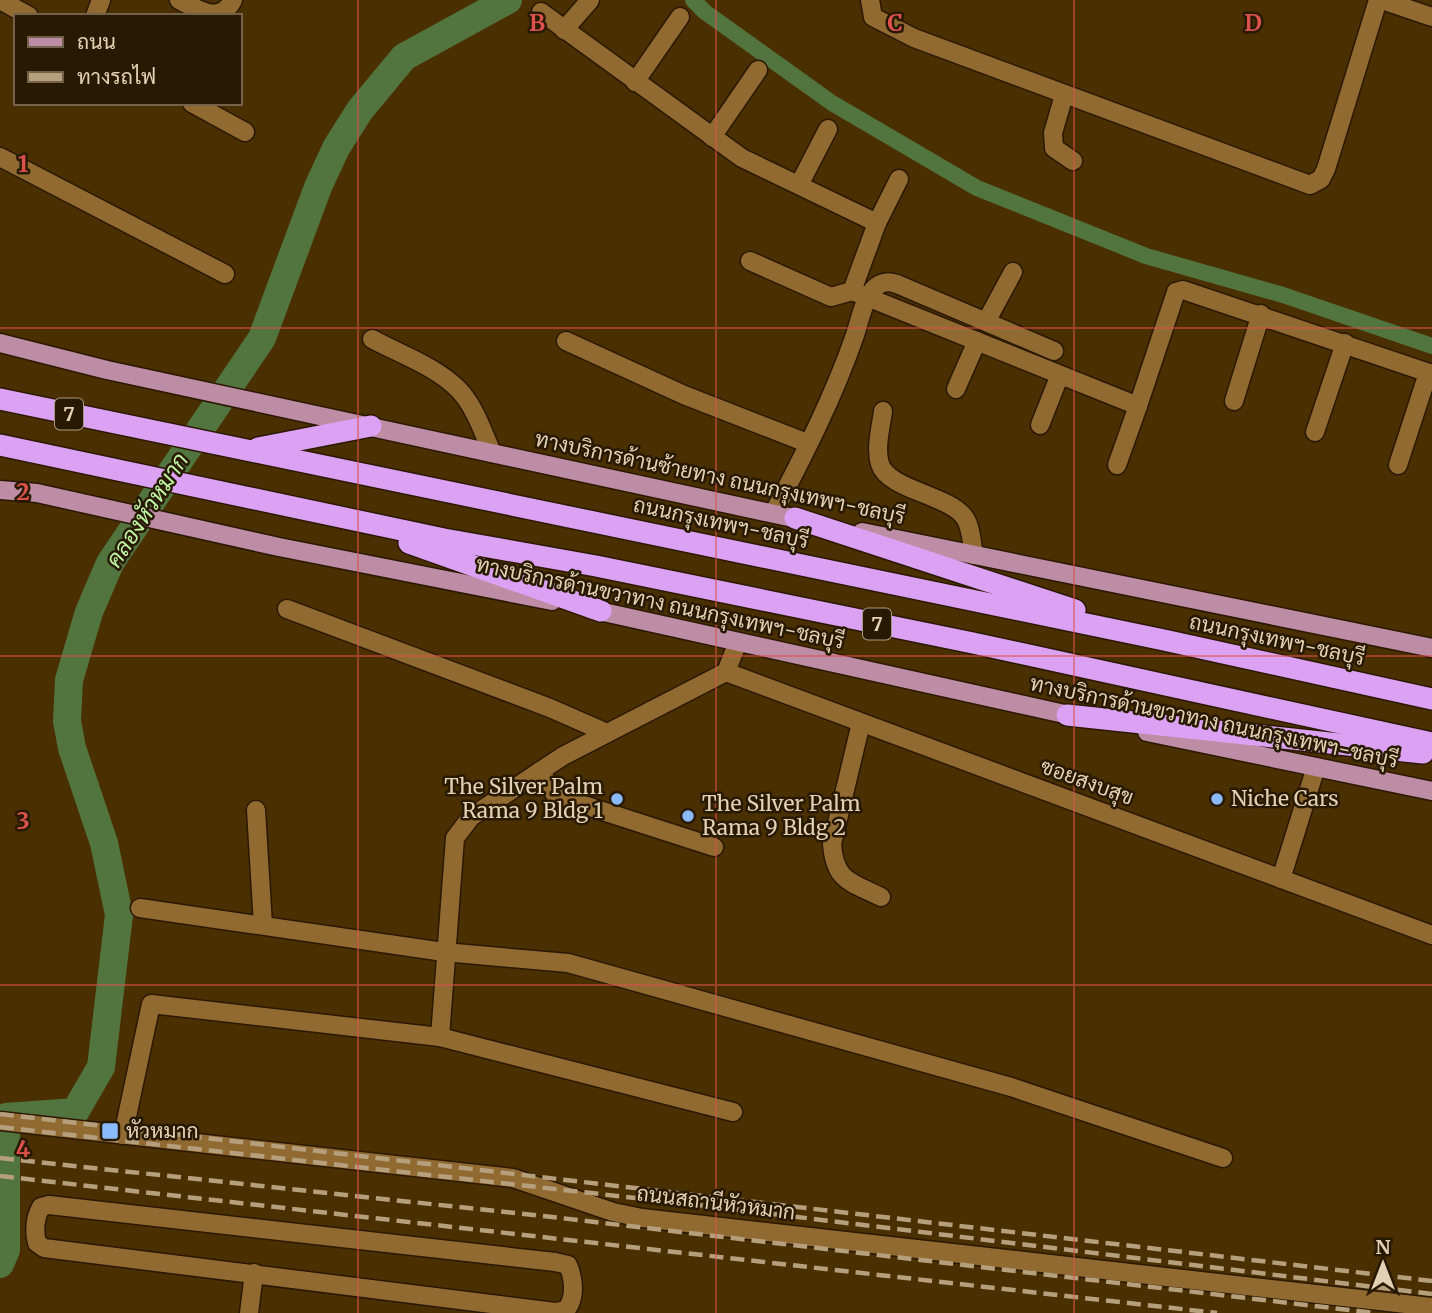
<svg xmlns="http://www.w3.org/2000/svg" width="1432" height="1313" font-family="Merriweather,Sarabun,serif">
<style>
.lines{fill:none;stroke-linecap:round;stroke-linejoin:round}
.canal{stroke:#527540;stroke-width:16}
.river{stroke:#527540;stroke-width:28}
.minor-casing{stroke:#2b1800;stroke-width:21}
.major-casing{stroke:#2b1800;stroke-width:21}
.highway-casing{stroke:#2b1800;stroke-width:24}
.minor{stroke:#906a31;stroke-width:18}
.major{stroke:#bd8ca5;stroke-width:18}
.highway{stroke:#dba2f3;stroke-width:21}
.rail{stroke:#b59f7d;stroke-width:4.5;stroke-dasharray:14 7;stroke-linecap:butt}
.grid{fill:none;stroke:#da524b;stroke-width:2;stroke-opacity:0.55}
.poi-dot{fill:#89bafc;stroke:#281902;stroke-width:2.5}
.labels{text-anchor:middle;stroke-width:5;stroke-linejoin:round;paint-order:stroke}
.shield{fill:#281902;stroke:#ac997f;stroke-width:2}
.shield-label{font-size:19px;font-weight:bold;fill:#e4d0b4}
.street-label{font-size:21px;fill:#e4d0b4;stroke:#281902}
.poi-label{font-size:21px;fill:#e4d0b4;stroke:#281902;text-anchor:start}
.water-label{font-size:23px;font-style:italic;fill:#bef4a4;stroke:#281902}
.grid-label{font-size:23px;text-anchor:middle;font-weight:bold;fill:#da524b;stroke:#281902;stroke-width:5;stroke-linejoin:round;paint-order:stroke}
</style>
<rect width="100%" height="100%" fill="#4a2f00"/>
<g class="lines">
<!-- canal -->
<polyline class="canal" points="693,0 705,12 832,103 977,188 1146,256 1283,295 1432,346"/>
<!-- river -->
<polyline class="river" points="0,1264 6,1250 6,1117 75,1112 101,1067 119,915 104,843 72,748 67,721 69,680 89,612 110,563 262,338 318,187 336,148 360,110 404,57 508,0"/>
<!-- minor casing -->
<g class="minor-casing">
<g id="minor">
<polyline points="0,0 29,16"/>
<path d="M179,0C199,10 220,25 233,0"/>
<polyline points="870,0 873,17 914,38 1310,185 1321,179 1326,169 1378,0"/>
<polyline points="1382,0 1432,17"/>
<polyline points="541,12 742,158 877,223"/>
<polyline points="95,16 101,0"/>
<polyline points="564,30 590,0"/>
<polyline points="635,82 680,17"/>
<polyline points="1064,95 1053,133 1054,148 1073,161"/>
<polyline points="192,103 245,132"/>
<polyline points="712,137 758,70"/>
<polyline points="0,157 225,274"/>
<polyline points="799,185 828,129"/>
<polyline points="750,261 831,297 852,291 877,223 899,179"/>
<polyline points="852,291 1138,406 1176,292 1183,290 1432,374"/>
<polyline points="987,320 1013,272"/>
<path d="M372,339C400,354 437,367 459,390C475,407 483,432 492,453"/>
<polyline points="566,341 684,395 807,443"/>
<polyline points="956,389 977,341"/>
<polyline points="1234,401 1261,314"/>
<path d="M883,411C881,427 875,448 880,464C888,490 950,495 965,518C971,527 972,544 974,555"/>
<polyline points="1040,425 1059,377"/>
<polyline points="1315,432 1345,343"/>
<polyline points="1117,465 1138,406"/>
<polyline points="1398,465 1428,373"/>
<path d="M774,512C804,455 834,396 855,335C860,320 864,296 877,286C884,281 890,282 897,284L1054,351"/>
<polyline points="287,609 550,708 607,733"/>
<polyline points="726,672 1432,935"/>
<path d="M861,723L832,844C835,882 851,882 881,897"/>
<polyline points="540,771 556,796 714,847"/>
<polyline points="256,810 263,925"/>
<polyline points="1281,879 1316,767"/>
<polyline points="140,908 444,952 568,963 1011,1087 1223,1158"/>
<polyline points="440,1037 733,1112"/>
<polyline points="0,1121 513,1178 613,1212 642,1218 1432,1307"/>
<polyline points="123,1135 151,1004 440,1037 455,838 471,817 563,756 726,672 738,642"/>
<path d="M49,1205L555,1262L568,1265C574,1279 576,1298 566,1310L555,1312L44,1248L37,1243C34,1231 35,1218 41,1207Z"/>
<polyline points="249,1313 254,1273"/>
</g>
</g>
<!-- major casing -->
<g class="major-casing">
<g id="major">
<polyline points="0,343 107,370 807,521"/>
<polyline points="0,490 37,493 279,547 552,601"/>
<polyline points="862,532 1432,648"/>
<polyline points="590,609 1078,717"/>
<polyline points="1147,732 1432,791"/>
</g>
</g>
<!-- highway casing -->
<g class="highway-casing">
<g id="highway">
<polyline points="0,399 1164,640 1432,699"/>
<polyline points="0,445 444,539 596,566 973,643 1432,743"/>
<polyline points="258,448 371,426"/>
<polyline points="795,518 1075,610"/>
<polyline points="409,543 601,611"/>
<polyline points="1067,715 1423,753"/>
</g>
</g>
<!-- minor -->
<use href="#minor" class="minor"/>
<!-- major -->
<use href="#major" class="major"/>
<!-- highway -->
<use href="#highway" class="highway"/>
<!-- rail -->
<g class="rail">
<polyline points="0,1114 1432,1281"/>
<polyline points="0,1127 707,1206 1432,1294"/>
<polyline points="0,1158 552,1217 1375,1313"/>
<polyline points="0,1176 1217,1313"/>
</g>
</g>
<!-- grid -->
<path class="grid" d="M358,0V1313M716,0V1313M1074,0V1313M0,328H1432M0,656H1432M0,985H1432"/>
<!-- markers -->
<g class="poi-dot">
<circle cx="617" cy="799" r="7"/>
<circle cx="1217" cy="799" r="7"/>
<circle cx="688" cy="816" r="7"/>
<rect x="101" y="1122" width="18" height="18" rx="3.5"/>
</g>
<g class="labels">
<!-- shield labels -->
<g class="shield">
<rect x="55" y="398.5" width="28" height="31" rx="5"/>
<rect x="863" y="608.5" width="28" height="31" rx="5"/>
</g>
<g class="shield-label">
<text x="69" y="421">7</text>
<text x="877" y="631">7</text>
</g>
<!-- street labels -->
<g class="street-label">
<text transform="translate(720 478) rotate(12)" y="7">ทางบริการด้านซ้ายทาง ถนนกรุงเทพฯ-ชลบุรี</text>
<text transform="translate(721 523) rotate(12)" y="7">ถนนกรุงเทพฯ-ชลบุรี</text>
<text transform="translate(660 603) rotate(12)" y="7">ทางบริการด้านขวาทาง ถนนกรุงเทพฯ-ชลบุรี</text>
<text transform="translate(1277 640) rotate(12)" y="7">ถนนกรุงเทพฯ-ชลบุรี</text>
<text transform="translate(1214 722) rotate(12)" y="7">ทางบริการด้านขวาทาง ถนนกรุงเทพฯ-ชลบุรี</text>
<text transform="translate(1087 782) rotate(20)" y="7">ซอยสงบสุข</text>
<text transform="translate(716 1203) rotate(7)" y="7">ถนนสถานีหัวหมาก</text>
</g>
<!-- poi labels -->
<g class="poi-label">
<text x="603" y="794" text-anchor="end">The Silver Palm<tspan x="603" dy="24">Rama 9 Bldg 1</tspan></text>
<text x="1231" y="806">Niche Cars</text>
<text x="702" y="811">The Silver Palm<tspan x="702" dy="24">Rama 9 Bldg 2</tspan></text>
<text x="126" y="1138">หัวหมาก</text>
</g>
<!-- water labels -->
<g class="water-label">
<text transform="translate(147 510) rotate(-57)" y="8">คลองหัวหมาก</text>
</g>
</g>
<g class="grid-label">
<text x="537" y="31">B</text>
<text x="895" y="31">C</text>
<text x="1253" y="31">D</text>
<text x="23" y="172">1</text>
<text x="23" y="500">2</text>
<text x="23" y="829">3</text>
<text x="23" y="1157">4</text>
</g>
<!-- legend -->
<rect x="14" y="14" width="228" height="91" fill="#281902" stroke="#736249" stroke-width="2"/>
<rect x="28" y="37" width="35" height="10" fill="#bd8ca5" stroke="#736249" stroke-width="2"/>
<text x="77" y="49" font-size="21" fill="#e4d0b4">ถนน</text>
<rect x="28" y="72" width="35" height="10" fill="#b59f7d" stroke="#736249" stroke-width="2"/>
<text x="77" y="84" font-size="21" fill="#e4d0b4">ทางรถไฟ</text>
<!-- north arrow -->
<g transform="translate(1383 1264)" stroke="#281902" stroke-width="5" paint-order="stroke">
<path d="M0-5L12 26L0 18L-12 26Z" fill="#e4d0b4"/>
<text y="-10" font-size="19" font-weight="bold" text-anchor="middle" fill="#e4d0b4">N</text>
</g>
</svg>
